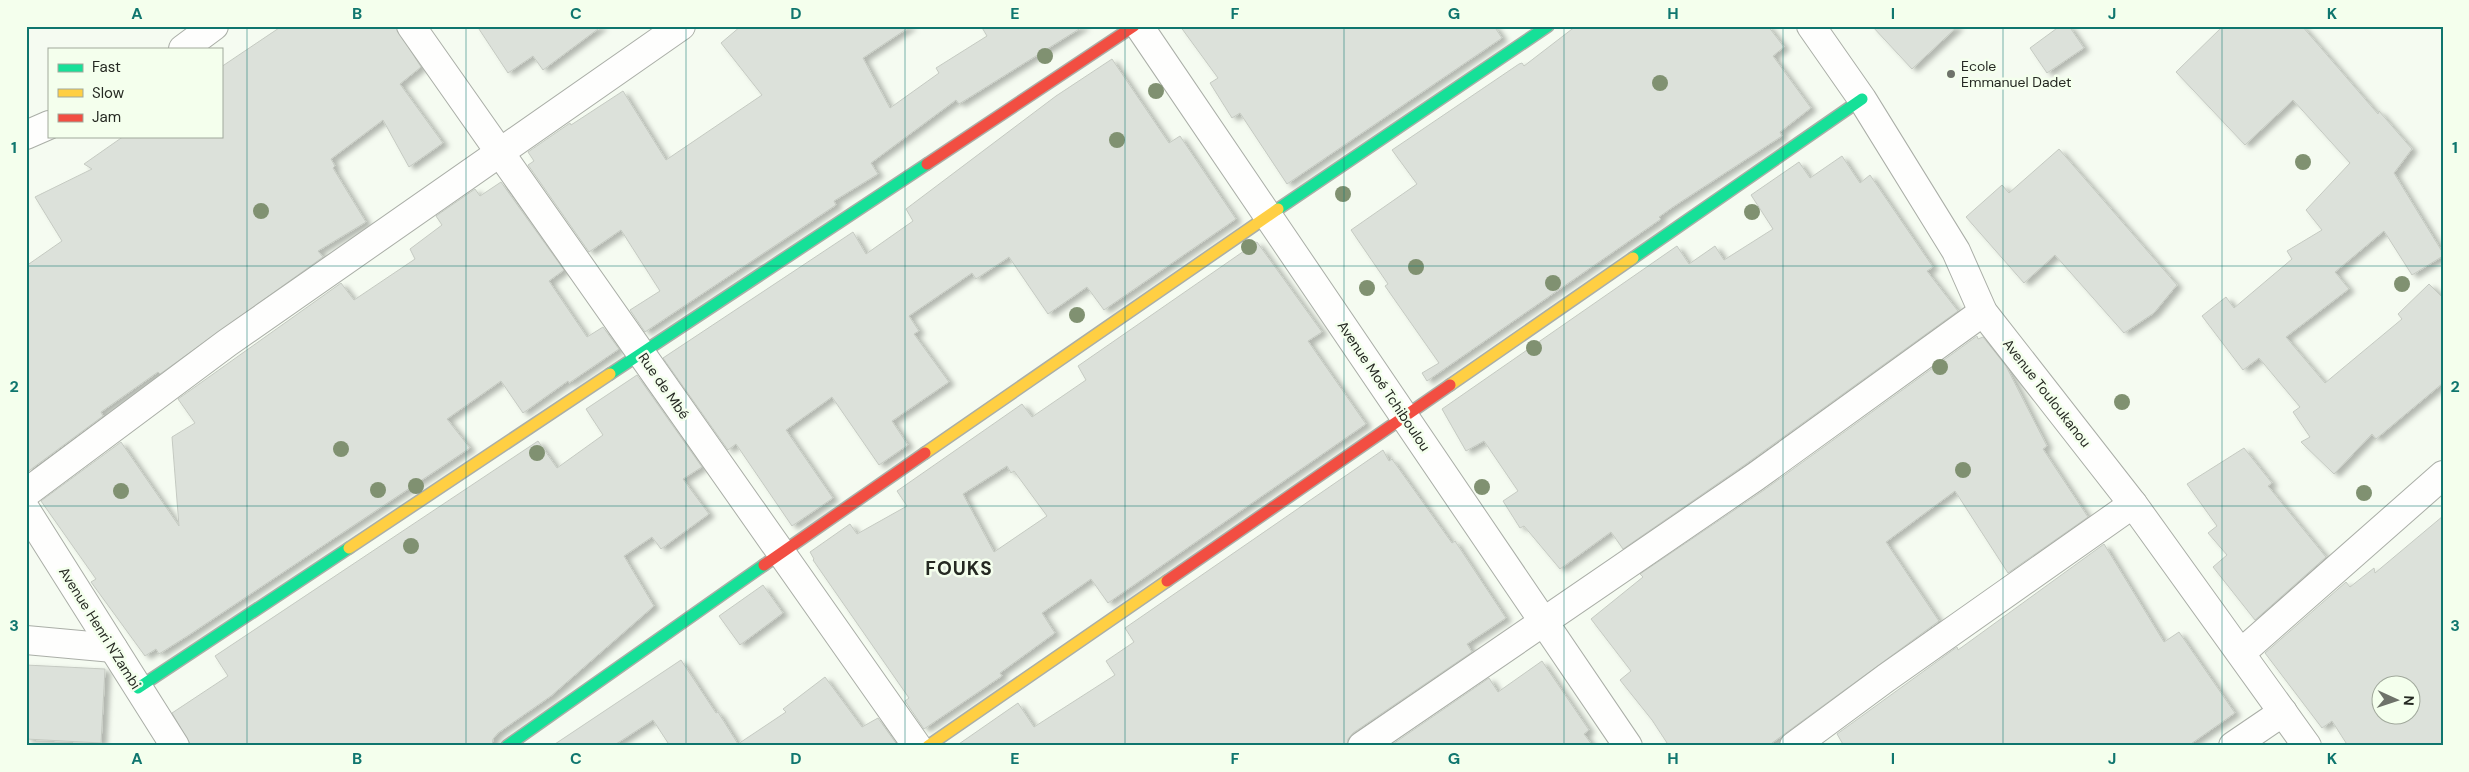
<svg xmlns="http://www.w3.org/2000/svg" width="2469" height="772" font-family="'DM Sans',sans-serif">
<style>
.building{fill:#dce1da;stroke:#c5cac2;fill-rule:evenodd;filter:url(#shadow)}
.lines{fill:none;stroke-linecap:round;stroke-linejoin:round}
.street-casing{stroke:#aaaea7;stroke-width:30}
.fast-casing{stroke:#aaaea7;stroke-width:14}
.slow-casing{stroke:#aaaea7;stroke-width:14}
.jam-casing{stroke:#aaaea7;stroke-width:14}
.street{stroke:#fefefd;stroke-width:28}
.fast{stroke:#16e098;stroke-width:11}
.slow{stroke:#ffcf43;stroke-width:11}
.jam{stroke:#f24e42;stroke-width:11}
.tree{fill:#809171}
.grid{fill:none;stroke:#0f766e;stroke-width:1;stroke-opacity:0.55}
.poi-dot{fill:#6e726a;stroke:#f4ffed;stroke-width:2}
.labels{text-anchor:middle;stroke-width:5;stroke-linejoin:round;paint-order:stroke}
.poi-label{font-size:14px;fill:#252922;stroke:#f4ffed;text-anchor:start}
.street-label{font-size:14px;fill:#252922;stroke:#f4ffed}
.district-label{font-size:19px;font-weight:bold;letter-spacing:1px;fill:#252922;stroke:#f4ffed}
.neatline{fill:none;stroke:#0f766e;stroke-width:2}
.grid-label{font-size:16px;text-anchor:middle;font-weight:bold;fill:#0f766e}
</style>
<defs>
<filter id="shadow"><feDropShadow dx="5.5" dy="3" stdDeviation="2.5" flood-color="#0004"/></filter>
</defs>
<rect width="100%" height="100%" fill="#f5fbf1"/>
<!-- building -->
<g class="building">
<polygon points="282,26 395,26 421,67 400,84 443,143 409,167 383,120 331,159 335,166 333,168 366,222 318,251 323,257 160,374 158,372 101,412 103,416 26,473 26,266 62,241 35,197 92,169 84,164 124,136 221,136 221,67"/>
<polygon points="477,26 602,26 543,70 533,56 508,73"/>
<polygon points="741,26 911,26 863,58 890,108 939,73 936,68 987,36 981,26 1084,26 959,104 956,100 871,163 878,174 834,201 836,205 645,332 630,310 660,291 621,230 589,252 528,165 534,161 528,152 570,123 571,125 623,91 666,160 762,95 721,43"/>
<polygon points="1180,26 1494,26 1502,38 1287,184 1240,113 1232,118 1210,83 1218,78"/>
<polygon points="1576,26 1768,26 1784,47 1773,56 1811,108 1780,132 1782,136 1673,207 1659,217 1661,219 1427,381 1422,373 1439,363 1385,286 1388,284 1351,230 1417,184 1392,150 1519,64 1522,63 1524,66"/>
<polygon points="1872,26 1958,26 1912,69"/>
<polygon points="2060,26 2069,26 2084,48 2047,73 2030,48"/>
<polygon points="2223,26 2302,26 2378,114 2379,111 2412,149 2394,173 2443,253 2443,256 2412,275 2384,231 2335,272 2349,289 2286,337 2325,383 2402,319 2398,314 2429,284 2443,298 2443,383 2376,439 2372,434 2334,474 2301,442 2310,437 2293,412 2300,407 2259,358 2243,370 2202,316 2226,297 2234,308 2292,259 2287,251 2322,230 2306,210 2350,163 2293,100 2245,145 2176,72"/>
<polygon points="1112,59 1169,143 1180,136 1236,219 1104,310 1087,287 1048,314 1009,257 976,279 972,273 909,316 919,331 914,334 949,382 892,421 908,445 879,465 832,397 786,430 833,498 792,526 736,444 728,450 663,358 853,232 866,254 913,221 906,209 1056,96"/>
<polygon points="2059,149 2177,285 2154,313 2124,333 2055,255 2024,283 1966,217 2002,185 2009,193"/>
<polygon points="1842,156 1860,183 1870,175 1933,267 1927,271 1958,311 1746,464 1623,549 1611,532 1560,569 1524,526 1520,528 1503,501 1518,491 1484,441 1466,451 1442,409 1677,246 1689,264 1715,246 1724,260 1773,229 1751,195 1799,162 1810,178"/>
<polygon points="501,182 564,270 549,281 587,337 603,327 619,349 569,383 568,381 523,413 501,381 447,419 470,448 189,635 159,654 156,649 145,656 91,582 96,579 41,501 121,442 179,526 172,437 195,423 178,399 341,283 354,300 415,259 410,249 442,225 436,216 475,189 480,196"/>
<path d="M1257,242L1322,332L1308,341L1366,424L1108,603L1091,579L1042,613L1055,633L1000,673L1002,676L924,729L905,701L909,698L813,560L814,559L810,552L850,524L857,534L907,506L897,491L1022,404L1032,417L1086,380L1078,366ZM1007,466L1011,473L1014,471L1047,516L994,552L963,494Z"/>
<polygon points="1977,336 1978,339 1983,337 2006,366 2047,446 2043,449 2088,517 2008,573 1955,491 1886,542 1939,621 1768,746 1669,746 1652,720 1620,680 1631,671 1591,619 1643,577 1640,574 1764,490"/>
<polygon points="637,375 702,467 683,479 709,514 661,549 652,537 624,556 654,606 551,696 498,733 493,739 492,746 191,746 172,713 228,676 215,656 538,441 557,468 603,435 586,409"/>
<polygon points="2244,448 2272,483 2268,486 2326,557 2255,620 2213,567 2227,555 2208,533 2217,526 2187,484"/>
<polygon points="1383,450 1389,461 1392,459 1452,543 1455,541 1506,618 1467,644 1472,652 1353,733 1348,739 1347,746 956,746 1018,703 1034,727 1115,675 1106,661 1134,642 1125,628"/>
<path d="M2443,516V746H2348L2332,721L2322,728L2265,653L2346,582L2350,587L2374,568L2375,573ZM2382,684H2412V714H2382Z"/>
<polygon points="2104,544 2164,642 2179,632 2235,713 2188,746 1844,746 1837,734 1957,647 1958,650"/>
<polygon points="763,585 783,613 740,645 719,616"/>
<polygon points="681,660 716,713 718,712 738,744 786,712 783,709 825,677 862,727 878,718 898,746 670,746 653,720 613,746 552,746"/>
<polygon points="1542,661 1589,730 1584,734 1593,746 1390,746 1489,678 1498,692"/>
<polygon points="26,665 105,669 101,743 26,739"/>
</g>
<g class="lines">
<!-- street casing -->
<g class="street-casing">
<g id="street">
<polyline points="411,26 917,746"/>
<polyline points="1139,26 1628,746"/>
<polyline points="1811,26 1862,99 1956,251 1983,312 2133,504 2307,746"/>
<polyline points="183,49 214,26"/>
<polyline points="26,135 49,125"/>
<polyline points="26,493 227,343 681,26"/>
<polyline points="26,510 175,746"/>
<polyline points="26,640 113,648"/>
<polyline points="2241,653 2443,475"/>
<polyline points="1362,746 1755,477 1983,312"/>
<polyline points="1794,746 1886,678 2133,504"/>
<polyline points="2233,746 2283,712"/>
</g>
</g>
<!-- fast casing -->
<g class="fast-casing">
<g id="fast">
<polyline points="1278,209 1548,26"/>
<polyline points="1633,258 1862,99"/>
<polyline points="610,374 927,164"/>
<polyline points="138,688 349,548"/>
<polyline points="507,746 764,565"/>
</g>
</g>
<!-- slow casing -->
<g class="slow-casing">
<g id="slow">
<polyline points="1450,385 1633,258"/>
<polyline points="925,453 1278,209"/>
<polyline points="349,548 610,374"/>
<polyline points="928,746 1167,581"/>
</g>
</g>
<!-- jam casing -->
<g class="jam-casing">
<g id="jam">
<polyline points="927,164 1134,26"/>
<polyline points="764,565 925,453"/>
<polyline points="1167,581 1450,385"/>
</g>
</g>
<!-- street -->
<use href="#street" class="street"/>
<!-- fast -->
<use href="#fast" class="fast"/>
<!-- slow -->
<use href="#slow" class="slow"/>
<!-- jam -->
<use href="#jam" class="jam"/>
</g>
<!-- trees -->
<g class="tree">
<circle cx="1045" cy="56" r="8"/>
<circle cx="1660" cy="83" r="8"/>
<circle cx="1156" cy="91" r="8"/>
<circle cx="1117" cy="140" r="8"/>
<circle cx="2303" cy="162" r="8"/>
<circle cx="1343" cy="194" r="8"/>
<circle cx="261" cy="211" r="8"/>
<circle cx="1752" cy="212" r="8"/>
<circle cx="1249" cy="247" r="8"/>
<circle cx="1416" cy="267" r="8"/>
<circle cx="1553" cy="283" r="8"/>
<circle cx="2402" cy="284" r="8"/>
<circle cx="1367" cy="288" r="8"/>
<circle cx="1077" cy="315" r="8"/>
<circle cx="1534" cy="348" r="8"/>
<circle cx="1940" cy="367" r="8"/>
<circle cx="2122" cy="402" r="8"/>
<circle cx="341" cy="449" r="8"/>
<circle cx="537" cy="453" r="8"/>
<circle cx="1963" cy="470" r="8"/>
<circle cx="416" cy="486" r="8"/>
<circle cx="1482" cy="487" r="8"/>
<circle cx="378" cy="490" r="8"/>
<circle cx="121" cy="491" r="8"/>
<circle cx="2364" cy="493" r="8"/>
<circle cx="411" cy="546" r="8"/>
</g>
<!-- grid -->
<path class="grid" d="M247,26V746M466,26V746M686,26V746M905,26V746M1125,26V746M1344,26V746M1564,26V746M1783,26V746M2003,26V746M2222,26V746M26,266H2443M26,506H2443"/>
<!-- markers -->
<circle class="poi-dot" cx="1951" cy="74" r="5"/>
<g class="labels">
<!-- poi labels -->
<g class="poi-label">
<text x="1961" y="71">Ecole<tspan x="1961" dy="16">Emmanuel Dadet</tspan></text>
</g>
<!-- street labels -->
<g class="street-label">
<text transform="translate(664 386) rotate(55)" y="5">Rue de Mbé</text>
<text transform="translate(1384 386) rotate(56)" y="5">Avenue Moé Tchiboulou</text>
<text transform="translate(2047 393) rotate(52)" y="5">Avenue Touloukanou</text>
<text transform="translate(100 628) rotate(58)" y="5">Avenue Henri N'Zambi</text>
</g>
<!-- district labels -->
<g class="district-label">
<text x="959" y="575">FOUKS</text>
</g>
</g>
<!-- border -->
<rect width="2469" height="772" fill="none" stroke="#f4ffed" stroke-width="55"/>
<!-- legend -->
<rect x="48" y="48" width="175" height="90" fill="#f4ffed" stroke="#a1a99c"/>
<rect x="58" y="64" width="25" height="8" fill="#16e098" stroke="#a1a99c"/>
<text x="92" y="72" font-size="15" fill="#252922">Fast</text>
<rect x="58" y="89" width="25" height="8" fill="#ffcf43" stroke="#a1a99c"/>
<text x="92" y="98" font-size="15" fill="#252922">Slow</text>
<rect x="58" y="114" width="25" height="8" fill="#f24e42" stroke="#a1a99c"/>
<text x="92" y="122" font-size="15" fill="#252922">Jam</text>
<!-- north arrow -->
<g transform="translate(2396 700) rotate(93)"><circle r="24" fill="#f4ffed" stroke="#a1a99c"/>
<path d="M0-4L9 19L0 12L-9 19Z" fill="#6e726a"/>
<text y="-8" font-size="14" font-weight="bold" text-anchor="middle" fill="#252922">N</text>
</g>
<rect x="28" y="28" width="2414" height="716" class="neatline"/>
<g class="grid-label">
<text x="137" y="19">A</text>
<text x="357" y="19">B</text>
<text x="576" y="19">C</text>
<text x="796" y="19">D</text>
<text x="1015" y="19">E</text>
<text x="1235" y="19">F</text>
<text x="1454" y="19">G</text>
<text x="1673" y="19">H</text>
<text x="1893" y="19">I</text>
<text x="2112" y="19">J</text>
<text x="2332" y="19">K</text>
<text x="14" y="153">1</text>
<text x="2455" y="153">1</text>
<text x="14" y="392">2</text>
<text x="2455" y="392">2</text>
<text x="14" y="631">3</text>
<text x="2455" y="631">3</text>
<text x="137" y="764">A</text>
<text x="357" y="764">B</text>
<text x="576" y="764">C</text>
<text x="796" y="764">D</text>
<text x="1015" y="764">E</text>
<text x="1235" y="764">F</text>
<text x="1454" y="764">G</text>
<text x="1673" y="764">H</text>
<text x="1893" y="764">I</text>
<text x="2112" y="764">J</text>
<text x="2332" y="764">K</text>
</g>
</svg>
